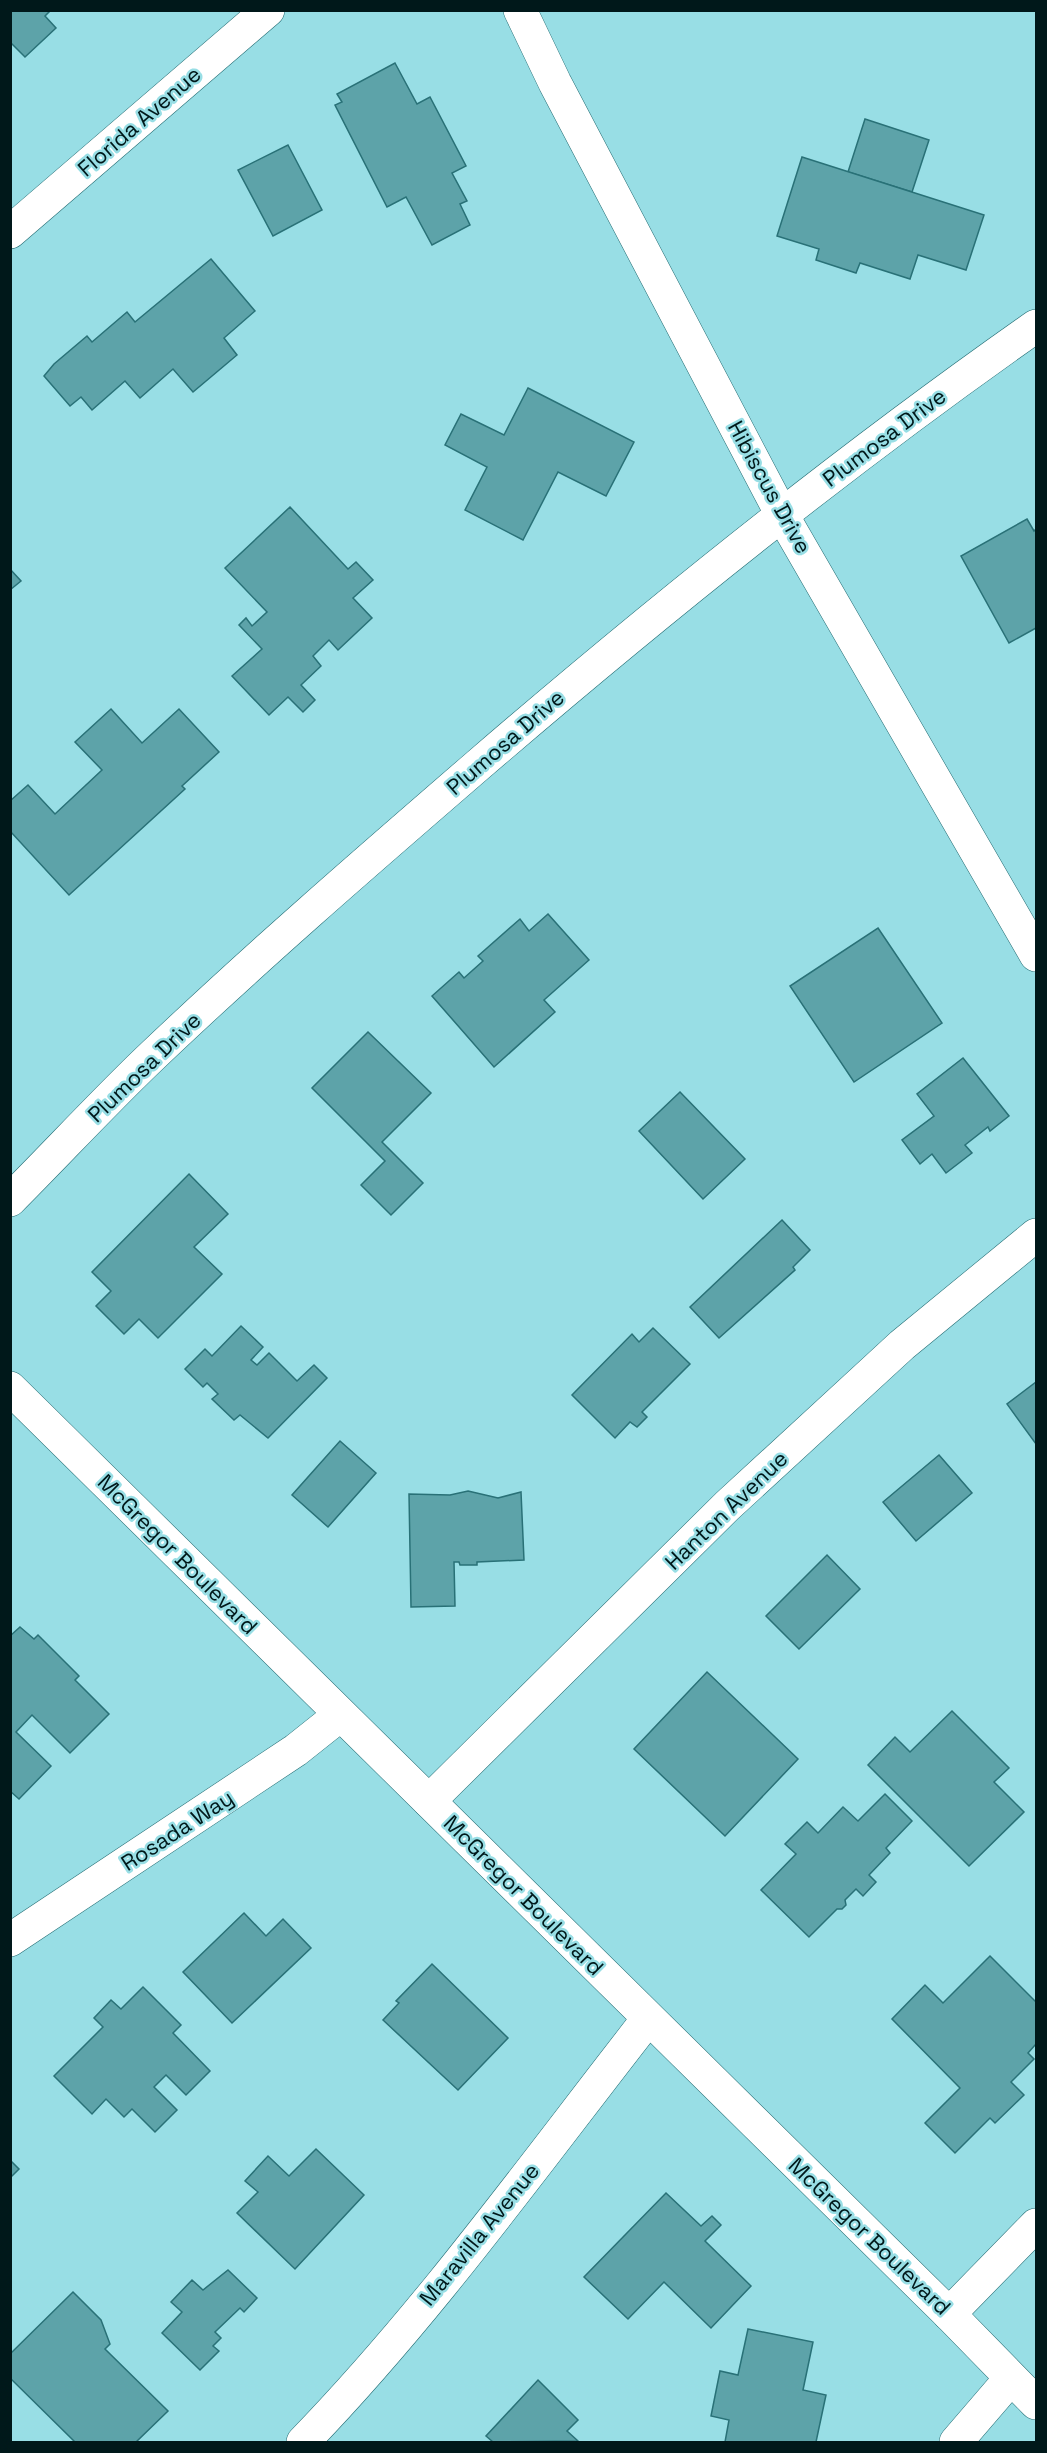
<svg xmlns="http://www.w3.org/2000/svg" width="1047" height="2453" font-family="'Space Grotesk',sans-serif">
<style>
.building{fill:#5da3a9;stroke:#297177;stroke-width:1.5}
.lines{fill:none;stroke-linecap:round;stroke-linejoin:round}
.street-casing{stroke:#236c73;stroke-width:34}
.secondary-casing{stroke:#236c73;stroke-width:34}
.street{stroke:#fff;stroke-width:33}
.secondary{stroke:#fff;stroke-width:33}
.labels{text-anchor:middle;stroke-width:5;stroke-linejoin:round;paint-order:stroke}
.street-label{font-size:22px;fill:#00181a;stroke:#98dee5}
</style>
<rect width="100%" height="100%" fill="#98dee5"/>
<!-- building -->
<g class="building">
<polygon points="10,10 51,10 45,16 56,28 25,57 10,42"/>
<polygon points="395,63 417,104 430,97 466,166 452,173 467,201 460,204 470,225 432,245 406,197 387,207 335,105 342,102 337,94"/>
<polygon points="865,119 929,140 912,192 848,172"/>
<polygon points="288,145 322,210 273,236 238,170"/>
<polygon points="802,157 984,215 966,270 918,255 910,279 860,263 856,273 816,260 819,249 777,236"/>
<polygon points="211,259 255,311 224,338 237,355 193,392 173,369 140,398 125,381 92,410 81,397 70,406 44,376 54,364 87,336 92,342 127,312 135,322"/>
<polygon points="528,388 634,442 606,496 558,472 523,540 465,510 487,467 445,445 461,414 504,435"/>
<polygon points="290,507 348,569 356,562 373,580 353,598 372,618 338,650 329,640 313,656 321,666 301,685 315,700 303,712 288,697 269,715 232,676 262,649 239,625 246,618 252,626 267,612 225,568"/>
<polygon points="1027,519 1034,531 1036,529 1036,628 1009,643 961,556"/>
<polygon points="10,569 21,581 10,590"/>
<polygon points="111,709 142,743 179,709 219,752 182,786 185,789 69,895 10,831 10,801 28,785 55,814 102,770 75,742"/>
<polygon points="548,914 589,960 544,1000 555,1012 494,1067 432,996 459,972 464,978 483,961 478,956 520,919 529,931"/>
<polygon points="878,928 942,1023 854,1082 790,986"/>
<polygon points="368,1032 431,1093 382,1142 423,1183 391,1215 361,1185 385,1161 312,1088"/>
<polygon points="963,1058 1009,1116 990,1131 988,1127 965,1145 972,1153 946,1173 932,1154 920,1164 902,1140 934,1116 917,1094"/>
<polygon points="680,1092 745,1159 703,1199 639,1131"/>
<polygon points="189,1174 228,1214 194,1247 222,1274 158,1338 139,1319 124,1334 96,1306 111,1291 92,1272"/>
<polygon points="782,1220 810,1250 793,1267 795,1270 719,1338 690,1307"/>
<polygon points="241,1326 263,1347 251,1360 257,1365 269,1353 297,1381 314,1365 327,1378 268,1438 240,1415 234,1420 212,1399 218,1394 207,1383 203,1387 185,1369 205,1349 212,1356"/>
<polygon points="653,1328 690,1364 642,1412 647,1417 637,1427 630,1422 615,1438 572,1395 632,1334 639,1342"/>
<polygon points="1036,1382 1036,1444 1007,1404"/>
<polygon points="340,1441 376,1473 328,1527 292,1495"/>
<polygon points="939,1455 972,1493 916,1541 883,1502"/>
<polygon points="468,1491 498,1498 521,1492 524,1560 477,1562 477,1565 460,1565 459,1562 454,1562 455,1606 411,1607 409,1494 450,1495"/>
<polygon points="827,1555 860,1589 799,1649 766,1616"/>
<polygon points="20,1627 34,1639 38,1635 79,1676 75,1680 109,1714 70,1753 32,1715 16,1732 51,1766 19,1799 10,1791 10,1636"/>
<polygon points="707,1672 798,1759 725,1836 634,1749"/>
<polygon points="952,1711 1009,1768 994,1782 1024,1812 969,1866 868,1765 895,1737 910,1752"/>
<polygon points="885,1794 912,1821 886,1848 890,1853 869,1875 876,1882 863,1896 856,1889 845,1900 846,1905 842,1909 837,1909 809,1937 761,1890 796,1854 785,1844 807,1822 818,1833 843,1807 858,1821"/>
<polygon points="244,1913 266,1936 283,1919 311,1948 232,2023 183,1972"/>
<polygon points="990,1956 1036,2002 1036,2044 1028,2053 1034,2059 1011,2082 1024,2095 995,2123 990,2118 955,2153 925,2123 960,2088 892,2019 925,1985 943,2003"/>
<polygon points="432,1964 508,2038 458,2090 383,2020 399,2003 396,2001"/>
<polygon points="143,1987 181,2025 173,2033 210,2071 186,2095 166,2075 154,2087 177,2110 155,2132 132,2109 124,2117 106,2099 92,2114 54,2076 103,2027 94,2018 111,2000 121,2009"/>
<polygon points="316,2149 364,2195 295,2269 237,2213 258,2192 245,2181 268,2156 289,2176"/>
<polygon points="10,2160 19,2169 10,2178"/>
<polygon points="666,2193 701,2226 712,2216 721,2225 705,2241 751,2286 711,2328 664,2282 628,2319 584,2277"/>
<polygon points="228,2270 257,2298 244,2312 240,2308 215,2332 221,2338 213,2346 219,2351 200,2370 162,2333 182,2312 171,2302 192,2280 203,2290"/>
<polygon points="73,2292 101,2320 110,2344 105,2349 168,2411 136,2442 75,2442 10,2378 10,2354"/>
<polygon points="748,2329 813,2342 803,2390 826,2395 816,2442 725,2442 729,2420 711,2416 720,2371 738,2375"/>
<polygon points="538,2380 578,2420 567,2431 578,2441 493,2442 486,2436"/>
</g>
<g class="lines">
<!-- street casing -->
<g class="street-casing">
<g id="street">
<polyline points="520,10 555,83 782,515 1036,955"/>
<polyline points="10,232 268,10"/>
<path d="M10,1200C56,1154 101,1105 148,1060C255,958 366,862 477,766C657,611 842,462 1036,326"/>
<polyline points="429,1801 727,1506 902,1345 1036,1235"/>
<polyline points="10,1940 296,1750 340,1715"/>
<polyline points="949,2314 1036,2225"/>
<path d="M303,2442C429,2312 536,2162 648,2019"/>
<polyline points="956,2442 1011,2378"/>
</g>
</g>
<!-- secondary casing -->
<g class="secondary-casing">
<polyline id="secondary" points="10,1388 949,2314 1036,2403"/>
</g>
<!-- street -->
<use href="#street" class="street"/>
<!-- secondary -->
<use href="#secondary" class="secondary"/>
</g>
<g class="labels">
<!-- street labels -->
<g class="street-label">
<text transform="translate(139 121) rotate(-41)" y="8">Florida Avenue</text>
<text transform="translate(884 437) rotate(-37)" y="8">Plumosa Drive</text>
<text transform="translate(770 487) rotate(61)" y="8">Hibiscus Drive</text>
<text transform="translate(505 742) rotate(-41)" y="8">Plumosa Drive</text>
<text transform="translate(144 1067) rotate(-44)" y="8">Plumosa Drive</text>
<text transform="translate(726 1510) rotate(-44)" y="8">Hanton Avenue</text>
<text transform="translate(178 1554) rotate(45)" y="8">McGregor Boulevard</text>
<text transform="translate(177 1830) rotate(-33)" y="8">Rosada Way</text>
<text transform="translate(524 1895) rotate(45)" y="8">McGregor Boulevard</text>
<text transform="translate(479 2234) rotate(-51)" y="8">Maravilla Avenue</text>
<text transform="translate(870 2236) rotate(44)" y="8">McGregor Boulevard</text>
</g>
</g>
<!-- border -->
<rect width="1047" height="2453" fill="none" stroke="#00181a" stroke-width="24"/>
</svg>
